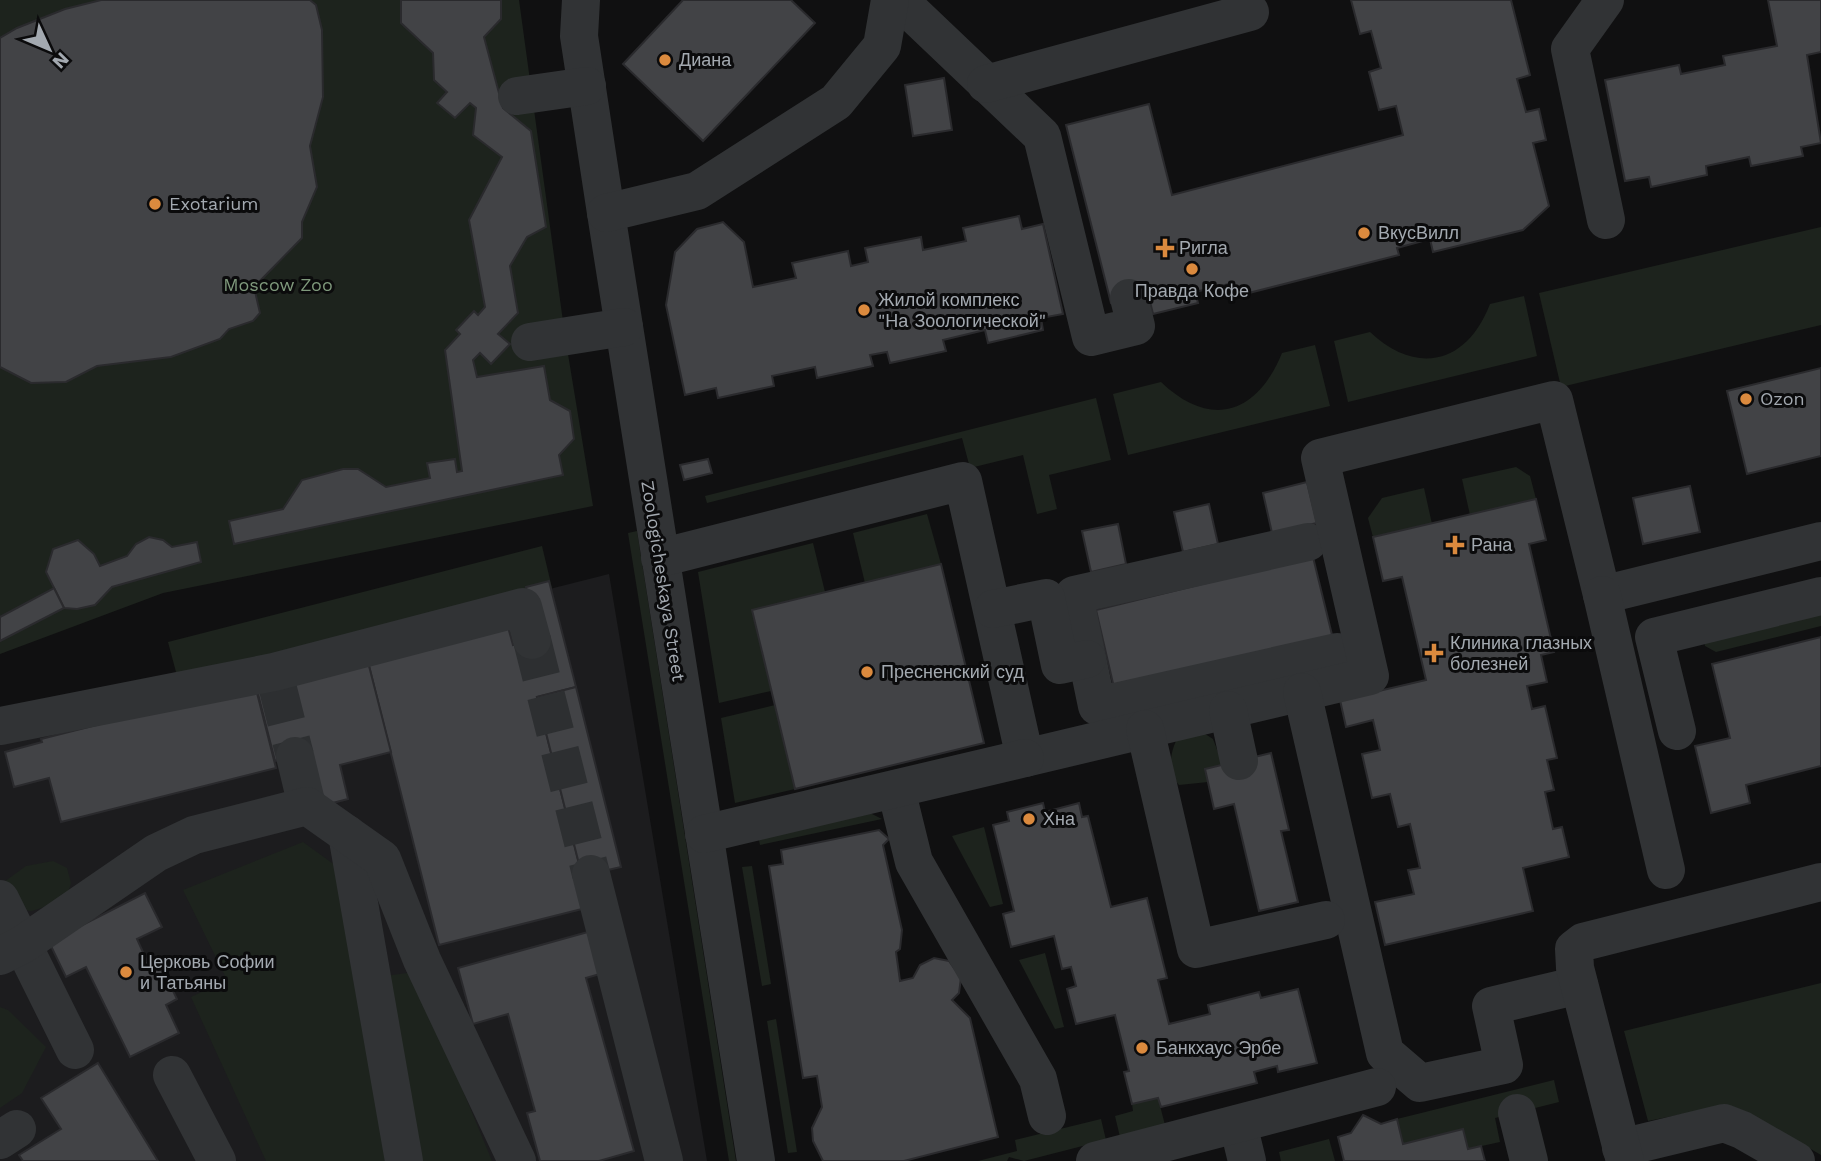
<svg xmlns="http://www.w3.org/2000/svg" width="1821" height="1161" font-family="'Work Sans',sans-serif">
<style>
.built{fill:#1c1c1e}
.green{fill:#1d231d}
.building{fill:#424346;stroke:#2a2a2d;stroke-width:2}
.lines{fill:none;stroke-linecap:round;stroke-linejoin:round}
.minor-tunnel{stroke:#2d2f31;stroke-width:38;stroke-dasharray:38 19;stroke-linecap:butt}
.minor{stroke:#313335;stroke-width:38}
.poi-dot{fill:#db8a3e;stroke:#0b0b0c;stroke-width:2.5}
.labels{text-anchor:middle;stroke-width:6;stroke-linejoin:round;paint-order:stroke}
.poi-label{font-size:18px;fill:#a3a9b0;stroke:#0b0b0c;text-anchor:start}
.park-label{font-size:18px;fill:#7f997c;stroke:#0b0b0c}
.street-label{font-size:18px;fill:#a3a9b0;stroke:#0b0b0c}
</style>
<rect width="100%" height="100%" fill="#101011"/>
<!-- built -->
<polygon class="built" points="609,574 707,1161 0,1161 0,720 179,683"/>
<!-- green -->
<g class="green">
<polygon points="0,0 519,0 565,336 593,506 163,593 0,654"/>
<polygon points="1821,227 1821,325 1561,387 1539,293"/>
<path d="M1524,296L1537,356L1348,402L1334,341L1370,332C1417,376 1467,364 1490,304Z"/>
<path d="M1315,345L1330,406L1128,455L1113,394L1161,382C1210,429 1257,415 1282,353Z"/>
<polygon points="1096,398 1111,460 1049,475 1057,509 1037,514 1023,455 970,468 962,438 707,503 705,496"/>
<polygon points="1516,467 1530,476 1536,499 1470,515 1462,479"/>
<polygon points="1424,488 1432,524 1373,537 1368,518 1382,498"/>
<polygon points="927,514 941,564 865,583 853,533"/>
<polygon points="637,531 736,1161 729,1161 628,533"/>
<polygon points="813,543 825,592 752,610 771,691 719,703 698,572"/>
<polygon points="542,546 552,588 179,683 168,642"/>
<polygon points="1821,608 1821,626 1716,652 1705,646 1704,641"/>
<polygon points="775,705 795,789 735,803 721,718"/>
<path d="M1202,732L1213,739L1223,765L1205,769L1208,782L1179,785C1167,772 1170,753 1177,739Z"/>
<polygon points="870,813 882,819 760,845 758,836"/>
<polygon points="984,827 1003,904 990,907 952,836"/>
<polygon points="303,842 339,868 390,1161 266,1161 191,997 227,980 183,890"/>
<polygon points="53,861 67,868 71,883 66,900 32,911 19,910 4,882 26,866"/>
<polygon points="752,866 771,984 762,986 742,867"/>
<polygon points="1045,953 1064,1027 1055,1029 1019,960"/>
<polygon points="414,972 492,1161 416,1161 385,976"/>
<polygon points="1821,983 1821,1155 1747,1112 1728,1105 1648,1121 1624,1031"/>
<polygon points="0,1007 8,1010 46,1047 22,1093 0,1108"/>
<polygon points="776,1019 797,1152 788,1153 767,1021"/>
<polygon points="1554,1080 1559,1102 1495,1118 1500,1142 1468,1149 1463,1129 1403,1144 1397,1119"/>
<polygon points="1158,1098 1165,1125 1120,1137 1115,1116 1133,1111 1132,1104"/>
<polygon points="1101,1119 1106,1140 1024,1161 1009,1157 1007,1161 978,1161 1017,1151 1015,1140"/>
<polygon points="1329,1139 1335,1161 1281,1161 1279,1152"/>
</g>
<!-- building -->
<g class="building">
<polygon points="101,0 310,0 316,5 322,30 323,97 310,146 317,187 302,222 302,238 254,287 260,313 253,321 229,329 220,339 171,357 97,366 66,382 31,383 0,367 0,38 17,28 65,9"/>
<polygon points="401,0 501,0 501,19 484,37 503,108 531,131 546,227 527,237 510,266 518,313 498,334 510,344 491,364 480,353 473,360 477,377 544,366 550,400 570,411 574,439 559,455 563,475 234,544 229,521 283,509 302,480 343,469 358,469 386,487 430,478 427,463 455,459 457,472 462,471 445,350 460,334 456,330 474,311 478,315 485,307 469,220 502,157 473,135 476,108 470,103 455,118 437,103 447,92 434,80 433,53 401,23"/>
<polygon points="683,0 791,0 815,23 703,141 623,64"/>
<polygon points="1351,0 1511,0 1530,75 1517,79 1526,112 1539,109 1546,140 1533,143 1549,206 1523,230 1433,252 1430,239 1397,248 1399,255 1233,297 1229,284 1195,292 1198,303 1153,314 1148,293 1111,303 1066,125 1149,104 1172,195 1403,135 1396,106 1379,110 1369,72 1381,68 1371,31 1360,34"/>
<polygon points="1768,0 1821,0 1821,52 1807,55 1821,143 1801,147 1803,156 1751,166 1749,157 1706,166 1707,175 1651,187 1649,177 1625,181 1605,80 1679,65 1681,74 1725,65 1723,56 1777,46"/>
<polygon points="944,78 952,130 913,136 905,85"/>
<polygon points="1019,216 1022,229 1043,224 1063,314 1041,318 1043,330 988,343 985,330 943,340 946,351 890,363 887,352 870,355 873,366 817,378 815,367 772,376 774,386 718,398 716,388 685,395 666,305 675,252 697,229 723,222 744,242 753,287 796,278 792,263 848,251 851,266 868,262 865,248 921,237 923,250 966,241 963,228"/>
<polygon points="1821,368 1821,456 1747,474 1727,391"/>
<polygon points="708,459 712,473 684,480 680,465"/>
<polygon points="1307,482 1317,523 1272,533 1263,493"/>
<polygon points="1690,486 1700,532 1643,544 1633,498"/>
<polygon points="1536,499 1546,540 1529,544 1554,652 1541,655 1547,682 1527,686 1532,709 1545,706 1557,758 1547,760 1554,790 1545,792 1553,829 1562,827 1569,857 1523,868 1533,911 1385,945 1375,902 1414,894 1408,870 1420,868 1410,824 1398,827 1390,794 1372,798 1362,754 1380,750 1373,720 1346,727 1340,700 1426,680 1402,577 1383,581 1373,537"/>
<polygon points="1209,504 1218,544 1183,552 1174,512"/>
<polygon points="1118,524 1126,564 1091,572 1082,531"/>
<polygon points="149,537 163,540 172,547 197,542 201,562 112,587 95,605 77,609 64,608 46,572 53,549 78,540 94,554 100,566 127,556 136,544"/>
<polygon points="1313,557 1333,639 1115,692 1096,610"/>
<polygon points="941,564 984,743 795,789 752,610"/>
<polygon points="549,581 576,687 537,697 590,907 439,945 368,662 508,627 513,645 539,639 526,587"/>
<polygon points="54,588 64,608 0,641 0,617"/>
<polygon points="1821,637 1821,766 1746,785 1750,803 1711,813 1695,746 1730,738 1712,664"/>
<polygon points="368,662 391,752 340,765 348,799 325,805 311,752 275,761 257,690"/>
<polygon points="255,685 276,768 61,822 49,778 14,787 5,752 42,742 41,739"/>
<polygon points="576,687 621,867 582,876 537,697"/>
<polygon points="1271,753 1289,830 1281,831 1298,902 1259,911 1234,804 1214,809 1205,769"/>
<polygon points="1043,803 1045,812 1079,803 1082,817 1088,816 1111,907 1147,898 1167,978 1158,980 1169,1024 1210,1014 1208,1005 1259,992 1261,998 1298,989 1317,1063 1278,1072 1277,1066 1254,1072 1257,1083 1161,1107 1158,1098 1132,1104 1124,1072 1129,1071 1115,1015 1076,1024 1067,989 1076,986 1071,967 1062,969 1054,936 1011,947 1003,914 1014,911 993,825 1009,821 1007,812"/>
<polygon points="879,830 889,839 883,845 902,930 900,949 896,952 900,981 913,978 920,965 934,958 949,961 961,978 959,993 952,1000 970,1018 998,1137 904,1161 823,1161 813,1141 812,1128 822,1107 817,1076 803,1078 769,866 783,864 781,850"/>
<polygon points="145,893 162,927 137,939 147,961 156,956 177,999 166,1005 179,1033 130,1057 86,967 66,977 49,942"/>
<polygon points="595,930 607,972 586,978 634,1151 599,1161 540,1161 527,1113 535,1111 508,1014 473,1024 458,968"/>
<polygon points="98,1063 158,1161 23,1161 19,1155 61,1129 41,1098"/>
<polygon points="1363,1115 1381,1124 1397,1119 1403,1144 1463,1129 1468,1149 1481,1146 1485,1161 1344,1161 1338,1137 1351,1133"/>
</g>
<g class="lines">
<!-- minor-tunnel -->
<g class="minor-tunnel">
<polyline points="532,640 591,874"/>
<polyline points="277,685 295,756"/>
</g>
<!-- minor -->
<g class="minor">
<polyline points="581,0 579,36 606,213 756,1161"/>
<polyline points="899,0 1042,136 1091,337 1136,326 1129,298"/>
<polyline points="1605,0 1570,49 1606,220"/>
<polyline points="986,84 1250,12"/>
<polyline points="517,96 587,86"/>
<polyline points="606,213 697,191 836,102 882,46 890,0"/>
<polyline points="530,342 624,327"/>
<polyline points="1308,542 1074,595 1097,706 1337,652"/>
<polyline points="660,558 963,481 1025,758 1370,676 1320,458 1554,400 1602,595 1821,541"/>
<polyline points="1602,595 1666,870"/>
<polyline points="993,609 1046,598 1060,665 1087,659"/>
<polyline points="1302,692 1385,1053 1420,1083 1504,1065 1491,1006 1579,985"/>
<polyline points="1228,710 1239,761"/>
<polyline points="0,726 274,672 523,607 532,640"/>
<polyline points="1145,729 1196,949 1326,920"/>
<polyline points="1677,731 1654,637 1821,596"/>
<polyline points="295,756 307,806"/>
<polyline points="896,789 914,862 1038,1079 1047,1116"/>
<polyline points="347,834 404,1161"/>
<polyline points="704,834 1025,758"/>
<polyline points="591,874 664,1161"/>
<polyline points="0,899 75,1050"/>
<polyline points="0,956 22,945 156,853 194,835 307,806 382,859 422,960 517,1161"/>
<polyline points="172,1075 217,1161"/>
<polyline points="1517,1113 1529,1161"/>
<polyline points="1238,1124 1247,1161"/>
<polyline points="0,1140 17,1129"/>
<polyline points="1621,1148 1724,1123 1742,1130 1796,1161"/>
<polyline points="1095,1161 1377,1087"/>
<polyline points="1625,1161 1575,968 1574,949 1583,942 1821,882"/>
</g>
</g>
<!-- markers -->
<g class="poi-dot">
<circle cx="665" cy="60" r="7"/>
<circle cx="155" cy="204" r="7"/>
<circle cx="1364" cy="233" r="7"/>
<path d="M1161.5 237.5h7v7h7v7h-7v7h-7v-7h-7v-7h7z"/>
<circle cx="1192" cy="269" r="7"/>
<circle cx="864" cy="310" r="7"/>
<circle cx="1746" cy="399" r="7"/>
<path d="M1451.5 534.5h7v7h7v7h-7v7h-7v-7h-7v-7h7z"/>
<path d="M1430.5 642.5h7v7h7v7h-7v7h-7v-7h-7v-7h7z"/>
<circle cx="867" cy="672" r="7"/>
<circle cx="1029" cy="819" r="7"/>
<circle cx="126" cy="972" r="7"/>
<circle cx="1142" cy="1048" r="7"/>
</g>
<g class="labels">
<!-- poi labels -->
<g class="poi-label">
<text x="679" y="66">Диана</text>
<text x="169" y="210">Exotarium</text>
<text x="1378" y="239">ВкусВилл</text>
<text x="1179" y="254">Ригла</text>
<text x="1192" y="297" text-anchor="middle">Правда Кофе</text>
<text x="878" y="306">Жилой комплекс<tspan x="878" dy="21">"На Зоологической"</tspan></text>
<text x="1760" y="405">Ozon</text>
<text x="1471" y="551">Рана</text>
<text x="1450" y="649">Клиника глазных<tspan x="1450" dy="21">болезней</tspan></text>
<text x="881" y="678">Пресненский суд</text>
<text x="1043" y="825">Хна</text>
<text x="140" y="968">Церковь Софии<tspan x="140" dy="21">и Татьяны</tspan></text>
<text x="1156" y="1054">Банкхаус Эрбе</text>
</g>
<!-- park labels -->
<g class="park-label">
<text x="278" y="291">Moscow Zoo</text>
</g>
<!-- street labels -->
<g class="street-label">
<text transform="translate(663 581) rotate(81)" y="6">Zoologicheskaya Street</text>
</g>
</g>
<!-- north arrow -->
<g transform="translate(49 49) rotate(134)" stroke="#0b0b0c" stroke-width="5" paint-order="stroke">
<path d="M0-5L12 26L0 18L-12 26Z" fill="#a3a9b0"/>
<text y="-10" font-size="19" font-weight="bold" text-anchor="middle" fill="#a3a9b0">N</text>
</g>
</svg>
